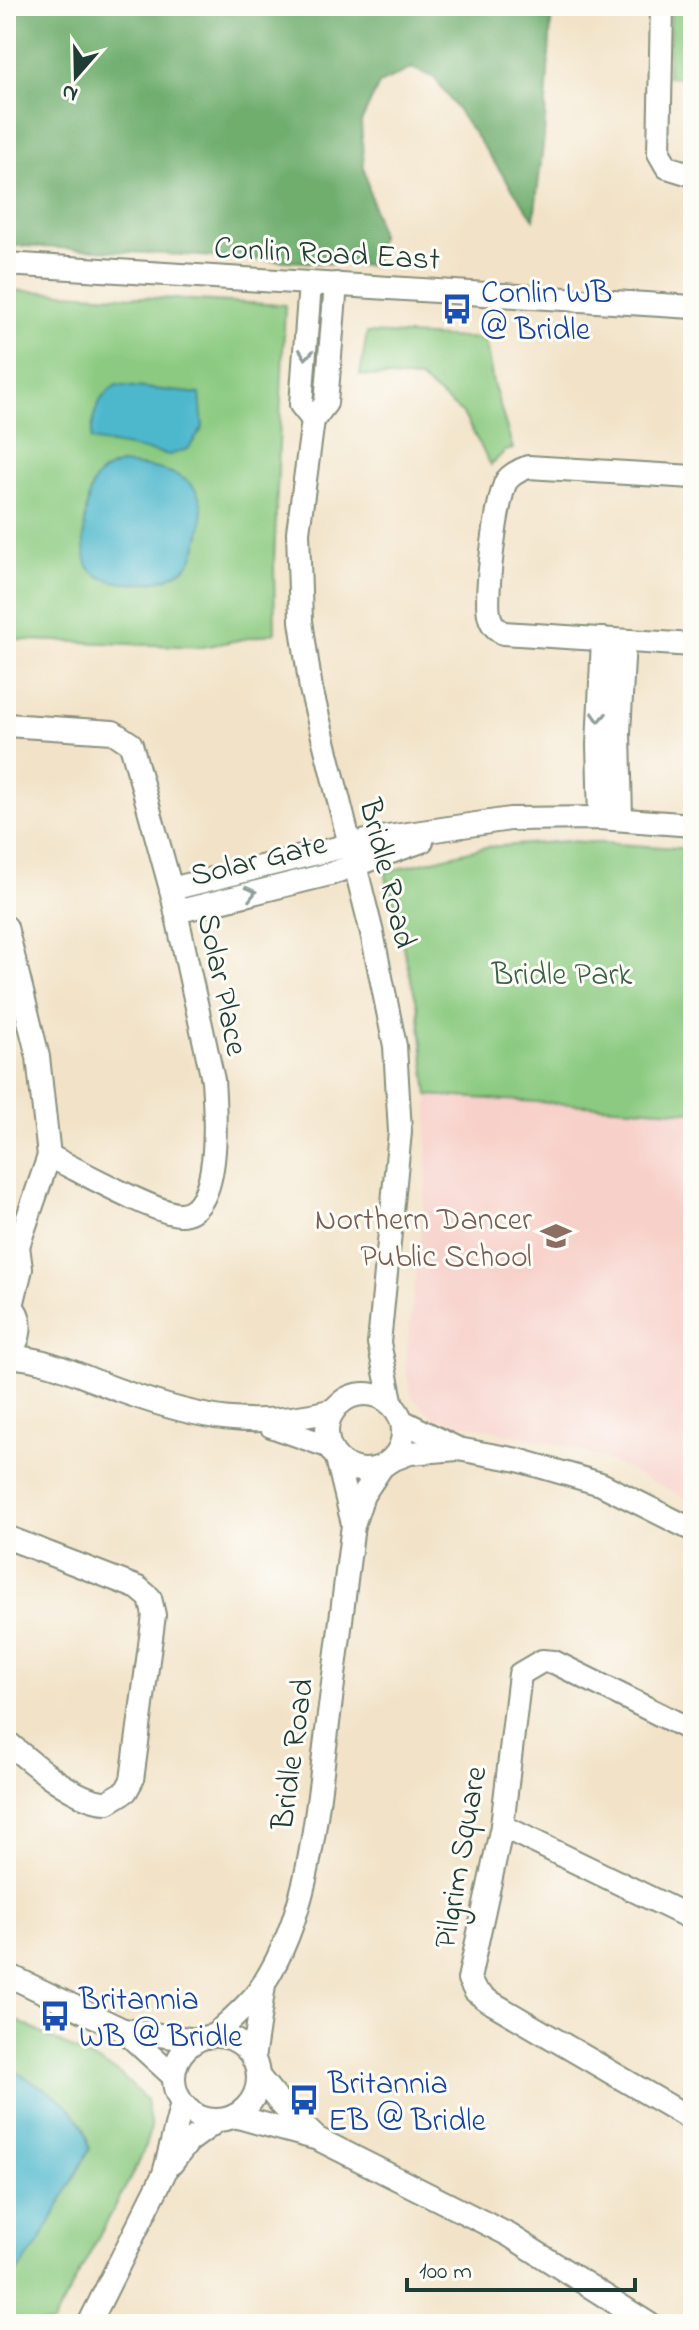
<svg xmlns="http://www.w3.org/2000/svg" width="699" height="2330" font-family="'Indie Flower',sans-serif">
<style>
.built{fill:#f7d0c9}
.green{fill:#8bca80;stroke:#55845a;stroke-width:2}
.forest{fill:#70ae6e;stroke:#487651;stroke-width:2}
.water{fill:#4eb7cc;stroke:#367a80;stroke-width:2}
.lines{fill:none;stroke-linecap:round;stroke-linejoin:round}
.minor-casing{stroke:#88907e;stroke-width:26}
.minor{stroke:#fff;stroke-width:22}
.oneway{stroke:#8f9e9a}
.labels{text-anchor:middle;stroke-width:6;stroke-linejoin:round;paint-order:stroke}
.street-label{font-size:32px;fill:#1f3d34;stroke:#fdfcf7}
.transit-label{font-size:32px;fill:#164399;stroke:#fdfcf7;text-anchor:start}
.park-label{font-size:32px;fill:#3a6047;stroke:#fdfcf7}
.education-label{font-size:32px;fill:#785e54;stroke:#fdfcf7;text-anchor:end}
</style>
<rect width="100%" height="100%" fill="#fdfcf7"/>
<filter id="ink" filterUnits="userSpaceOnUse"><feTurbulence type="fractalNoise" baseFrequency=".0125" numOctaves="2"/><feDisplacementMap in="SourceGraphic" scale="16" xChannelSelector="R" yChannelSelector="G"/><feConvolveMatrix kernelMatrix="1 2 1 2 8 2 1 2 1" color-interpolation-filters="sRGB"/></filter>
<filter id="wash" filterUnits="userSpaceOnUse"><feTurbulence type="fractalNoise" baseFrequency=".006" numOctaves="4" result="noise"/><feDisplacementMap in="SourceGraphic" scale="32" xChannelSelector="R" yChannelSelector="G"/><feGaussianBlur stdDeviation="1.8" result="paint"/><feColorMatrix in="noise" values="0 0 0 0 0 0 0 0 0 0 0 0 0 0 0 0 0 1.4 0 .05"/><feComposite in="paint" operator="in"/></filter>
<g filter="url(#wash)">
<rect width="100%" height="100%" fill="#f2e3c8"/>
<!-- built -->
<polygon class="built" points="428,1095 693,1112 693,1501 602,1458 569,1447 435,1418 412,1397 405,1368 427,1174"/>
<!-- green -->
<g class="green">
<polygon points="671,6 693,6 693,78 667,77"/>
<polygon points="6,290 285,305 274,561 275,633 203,647 6,639"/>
<polygon points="367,333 485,339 493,383 513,449 505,451 491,465 463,414 420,379 360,375"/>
<polygon points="570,841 693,849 693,1112 428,1095 418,1008 385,872 486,847"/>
<polygon points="6,2015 118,2072 146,2100 151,2128 140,2160 52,2324 6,2324"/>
</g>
<!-- forest -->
<polygon class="forest" points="6,6 552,6 544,137 534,219 435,78 412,68 379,84 361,122 364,168 380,236 373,266 6,245"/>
<!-- water -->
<g class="water">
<path d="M116,385L200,394L203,428L188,449L170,455L91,440C93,417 95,399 116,385Z"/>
<path d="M120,464C185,469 221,483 193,557C181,587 110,592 90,569C79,555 85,494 95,480C101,471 111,467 120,464Z"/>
<path d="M6,2066C40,2086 86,2106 90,2149L39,2243L6,2286Z"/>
</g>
</g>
<g filter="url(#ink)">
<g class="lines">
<!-- minor casing -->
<g class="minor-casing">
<g id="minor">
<polyline points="662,6 659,153 667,167 693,175"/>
<polyline points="6,264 693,307"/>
<polyline points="310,283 301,405 313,420"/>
<polyline points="336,284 326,403 313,420 298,532 301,621 311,689 372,933 395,1046 400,1132 379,1343 392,1405"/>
<path d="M693,477L528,467C520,470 513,473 507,480C497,495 485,595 489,614C491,624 495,628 503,633L693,645"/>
<path d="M6,725L113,732L131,744L171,889L213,1080C215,1110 223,1213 180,1214C156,1214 75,1168 49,1156L18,1246L6,1261"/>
<polyline points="600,818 598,745 603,639"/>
<polyline points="621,819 619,733 624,641"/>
<polyline points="171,889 374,839 510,819 600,818 693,825"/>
<polyline points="176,912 330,874 422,841"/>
<polyline points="6,927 38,1057 49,1156"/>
<path d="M6,1301C26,1316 22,1341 6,1356"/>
<polyline points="12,1306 21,1269 18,1246"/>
<path d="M8,1356C56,1360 80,1377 124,1392C200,1419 254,1430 334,1410"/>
<circle cx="365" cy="1432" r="38"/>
<polyline points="402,1421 458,1449 518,1460 601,1484 693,1530"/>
<polyline points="271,1426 330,1447"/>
<polyline points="337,1458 352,1520"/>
<polyline points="392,1460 410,1453 457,1449"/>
<path d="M6,1537L138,1588L150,1598L154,1615L132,1780L126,1791L108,1802C77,1803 29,1761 6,1741"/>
<polyline points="693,1731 554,1662 542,1661 520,1674 502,1826 469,1979 475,1991 487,2000 693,2120"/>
<polyline points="502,1826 693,1919"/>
<polyline points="6,1974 123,2030 173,2076"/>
<polyline points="123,2030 196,2040"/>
<circle cx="216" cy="2078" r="42"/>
<path d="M214,2036C231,2019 251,2004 264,1983C311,1909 316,1815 327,1731C336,1662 344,1594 353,1525L363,1495L381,1468"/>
<polyline points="253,2059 264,1985"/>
<polyline points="258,2076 280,2103 314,2136"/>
<polyline points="234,2116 318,2139 509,2235 649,2324"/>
<polyline points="172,2163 188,2142 218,2120"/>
<polyline points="89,2324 164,2174 182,2103"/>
</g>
</g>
<!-- minor -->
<use href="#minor" class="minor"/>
</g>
<!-- one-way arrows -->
<defs><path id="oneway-chevron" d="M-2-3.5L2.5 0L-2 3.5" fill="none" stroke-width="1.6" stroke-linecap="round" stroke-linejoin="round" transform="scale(2)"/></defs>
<g class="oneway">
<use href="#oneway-chevron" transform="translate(306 354) rotate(95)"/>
<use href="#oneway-chevron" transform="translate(599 717) rotate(93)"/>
<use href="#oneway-chevron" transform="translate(251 893) rotate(-14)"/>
</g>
</g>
<!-- icons -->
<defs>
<g id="bus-bare" transform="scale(2.4)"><path d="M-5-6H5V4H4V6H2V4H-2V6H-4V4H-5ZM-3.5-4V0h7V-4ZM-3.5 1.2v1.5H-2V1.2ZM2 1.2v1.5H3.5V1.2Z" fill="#1a4fb4" stroke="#fdfcf7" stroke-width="2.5" paint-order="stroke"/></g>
<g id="school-bare" transform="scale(2.4)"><path d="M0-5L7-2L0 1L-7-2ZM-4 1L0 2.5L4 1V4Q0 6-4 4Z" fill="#8d6e63" stroke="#fdfcf7" stroke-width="2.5" paint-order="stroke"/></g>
</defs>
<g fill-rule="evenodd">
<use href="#bus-bare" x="457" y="309"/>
<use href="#school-bare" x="556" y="1236"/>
<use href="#bus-bare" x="55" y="2016"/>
<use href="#bus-bare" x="304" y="2100"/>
</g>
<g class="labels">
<!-- street labels -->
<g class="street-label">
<text transform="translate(327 252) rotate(3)" y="11">Conlin Road East</text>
<text transform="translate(258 858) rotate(-14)" y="11">Solar Gate</text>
<text transform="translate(389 873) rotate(76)" y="11">Bridle Road</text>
<text transform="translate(224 984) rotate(78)" y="11">Solar Place</text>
<text transform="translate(291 1754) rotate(-82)" y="11">Bridle Road</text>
<text transform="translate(459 1857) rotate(-80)" y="11">Pilgrim Square</text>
</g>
<!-- transit labels -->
<g class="transit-label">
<text x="481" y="302">Conlin WB<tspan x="481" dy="37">@ Bridle</tspan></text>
<text x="79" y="2009">Britannia<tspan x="79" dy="37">WB @ Bridle</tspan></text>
<text x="328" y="2093">Britannia<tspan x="328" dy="37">EB @ Bridle</tspan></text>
</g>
<!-- park labels -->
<g class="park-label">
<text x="562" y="984">Bridle Park</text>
</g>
<!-- education labels -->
<g class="education-label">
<text x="532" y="1229">Northern Dancer<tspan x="532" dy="37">Public School</tspan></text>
</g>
</g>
<!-- margin -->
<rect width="699" height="2330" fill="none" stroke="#fdfcf7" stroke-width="32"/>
<!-- north arrow -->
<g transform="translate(76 76) rotate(200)" stroke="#fdfcf7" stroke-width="6" paint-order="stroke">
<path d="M0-6L14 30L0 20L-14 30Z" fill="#1f3d34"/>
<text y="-12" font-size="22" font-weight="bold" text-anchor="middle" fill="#1f3d34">N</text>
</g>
<!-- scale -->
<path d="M407 2278v12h228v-12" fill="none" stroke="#1f3d34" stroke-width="4"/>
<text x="419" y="2278" font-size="24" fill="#1f3d34" stroke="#fdfcf7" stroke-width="6" paint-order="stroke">100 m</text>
</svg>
